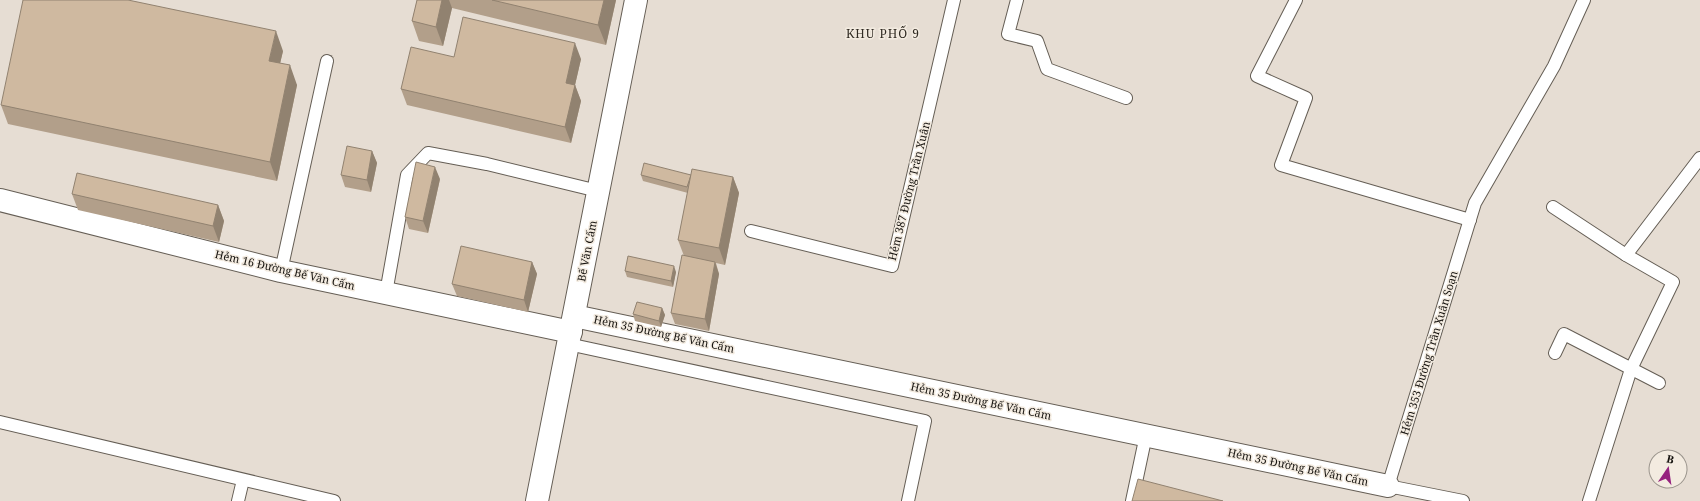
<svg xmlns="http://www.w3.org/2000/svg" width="1700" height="501" font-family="'Noto Serif',serif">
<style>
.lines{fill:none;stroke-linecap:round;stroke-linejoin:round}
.lane-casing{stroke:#655e55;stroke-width:14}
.street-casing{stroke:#655e55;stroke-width:24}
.secondary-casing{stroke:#655e55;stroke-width:24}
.lane{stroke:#fff;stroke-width:12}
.street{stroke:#fff;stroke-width:22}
.secondary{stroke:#fff;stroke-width:22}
.wall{fill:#b29f8a}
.shaded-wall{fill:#918270}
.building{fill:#cfb9a0;stroke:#918270}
.labels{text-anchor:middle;stroke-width:3;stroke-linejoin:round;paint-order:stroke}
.street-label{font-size:11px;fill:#171410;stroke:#f3ebe0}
.neighbourhood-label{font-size:12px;letter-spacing:1px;fill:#312b23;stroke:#f3ebe0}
</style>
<rect width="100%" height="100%" fill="#e6ddd3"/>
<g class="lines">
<!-- lane casing -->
<g class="lane-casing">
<g id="lane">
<polyline points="1017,0 1008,34 1037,41 1047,69 1126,98"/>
<polyline points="1296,0 1257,76 1306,98 1281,165 1470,220"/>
<polyline points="1553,207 1626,255 1673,282 1631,369 1589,501"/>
<polyline points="751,231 892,266 954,0"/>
<polyline points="1626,255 1700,158"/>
<polyline points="281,271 327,61"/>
<polyline points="386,293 407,175 428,153 487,164 598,191"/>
<polyline points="568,344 925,421 908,501"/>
<polyline points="1555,353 1564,334 1659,383"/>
<polyline points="0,422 334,501"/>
<polyline points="238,501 243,480"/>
<polyline points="1132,501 1146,435"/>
<polyline points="1463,501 1388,486 1475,203 1554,66 1584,0"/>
</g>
</g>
<!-- street casing -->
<g class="street-casing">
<g id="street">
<polyline points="0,200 281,271 571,332"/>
<polyline points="574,316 1388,486"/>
</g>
</g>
<!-- secondary casing -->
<g class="secondary-casing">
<polyline id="secondary" points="537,501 636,0"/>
</g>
<!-- lane -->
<use href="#lane" class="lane"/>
<!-- street -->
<use href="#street" class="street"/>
<!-- secondary -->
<use href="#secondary" class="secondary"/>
</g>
<!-- wall -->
<g class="wall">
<polygon points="417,0 616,0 606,45 452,8 443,46 419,41 412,21"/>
<polygon points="283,51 280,63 297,85 277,181 8,124 1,105"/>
<polygon points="454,57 581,59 575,85 581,101 571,143 407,105 401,89"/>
<polygon points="372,151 377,163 371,192 345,187 341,175"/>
<polygon points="641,175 691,175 733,177 739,193 725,265 716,263 719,274 709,331 675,324 671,313 684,256 678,240 688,193 643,181"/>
<polygon points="440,179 428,233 409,229 405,217"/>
<polygon points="72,194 218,205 224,221 219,242 78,210"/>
<polygon points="532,262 537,274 528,312 457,296 452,284"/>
<polygon points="625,271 676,272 673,287 627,277"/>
<polygon points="662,308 665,315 661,327 635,321 633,314"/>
</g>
<!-- shaded-wall -->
<g class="shaded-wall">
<polygon points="442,0 449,0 452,8 443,46 436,27"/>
<polygon points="604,0 616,0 606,45 598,25"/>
<polygon points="276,31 283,51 276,81 269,61"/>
<polygon points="575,43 581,59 575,85 581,101 571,143 565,127 566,83"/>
<polygon points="290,65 297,85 277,181 270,162"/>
<polygon points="372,151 377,163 371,192 367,180"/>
<polygon points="435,167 440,179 428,233 423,221"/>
<polygon points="733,177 739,193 725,265 719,248"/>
<polygon points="218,205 224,221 219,242 213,226"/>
<polygon points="532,262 537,274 528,312 524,300"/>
<polygon points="715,262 719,274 709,331 705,319"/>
<polygon points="674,266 676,272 673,287 671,281"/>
<polygon points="662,308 665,315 661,327 659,321"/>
</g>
<!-- building -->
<g class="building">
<polygon points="23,0 128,0 276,31 269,61 290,65 270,162 1,105"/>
<polygon points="417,0 442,0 436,27 412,21"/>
<polygon points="492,0 604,0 598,25"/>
<polygon points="463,17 575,43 566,83 575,85 565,127 401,89 411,47 454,57"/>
<polygon points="347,146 372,151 367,180 341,175"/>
<polygon points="416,162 435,167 423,221 405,217"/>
<polygon points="644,163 691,175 687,187 641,175"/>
<polygon points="692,169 733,177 719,248 678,240"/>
<polygon points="77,173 218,205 213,226 72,194"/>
<polygon points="461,246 532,262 524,300 452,284"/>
<polygon points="682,255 715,262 705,319 671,313"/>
<polygon points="628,256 674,266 671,281 625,271"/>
<polygon points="637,302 662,308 659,321 633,314"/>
<polygon points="1138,479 1223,501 1132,501"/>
</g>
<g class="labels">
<!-- street labels -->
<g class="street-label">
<text transform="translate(909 191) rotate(-76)" y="4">Hẻm 387 Đường Trần Xuân</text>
<text transform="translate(587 251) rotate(-79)" y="4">Bế Văn Cấm</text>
<text transform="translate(285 270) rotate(13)" y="4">Hẻm 16 Đường Bế Văn Cấm</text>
<text transform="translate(664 334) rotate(12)" y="4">Hẻm 35 Đường Bế Văn Cấm</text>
<text transform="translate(1429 353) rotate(-73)" y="4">Hẻm 353 Đường Trần Xuân Soạn</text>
<text transform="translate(981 401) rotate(12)" y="4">Hẻm 35 Đường Bế Văn Cấm</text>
<text transform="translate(1298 467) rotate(12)" y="4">Hẻm 35 Đường Bế Văn Cấm</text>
</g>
<!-- neighbourhood labels -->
<g class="neighbourhood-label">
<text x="883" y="38">KHU PHỐ 9</text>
</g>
</g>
<!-- north arrow -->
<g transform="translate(1668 469) rotate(13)"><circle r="19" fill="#f3ebe0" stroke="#9b958d"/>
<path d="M0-3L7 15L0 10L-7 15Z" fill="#96217e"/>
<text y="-6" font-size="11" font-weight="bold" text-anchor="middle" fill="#171410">B</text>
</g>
</svg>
